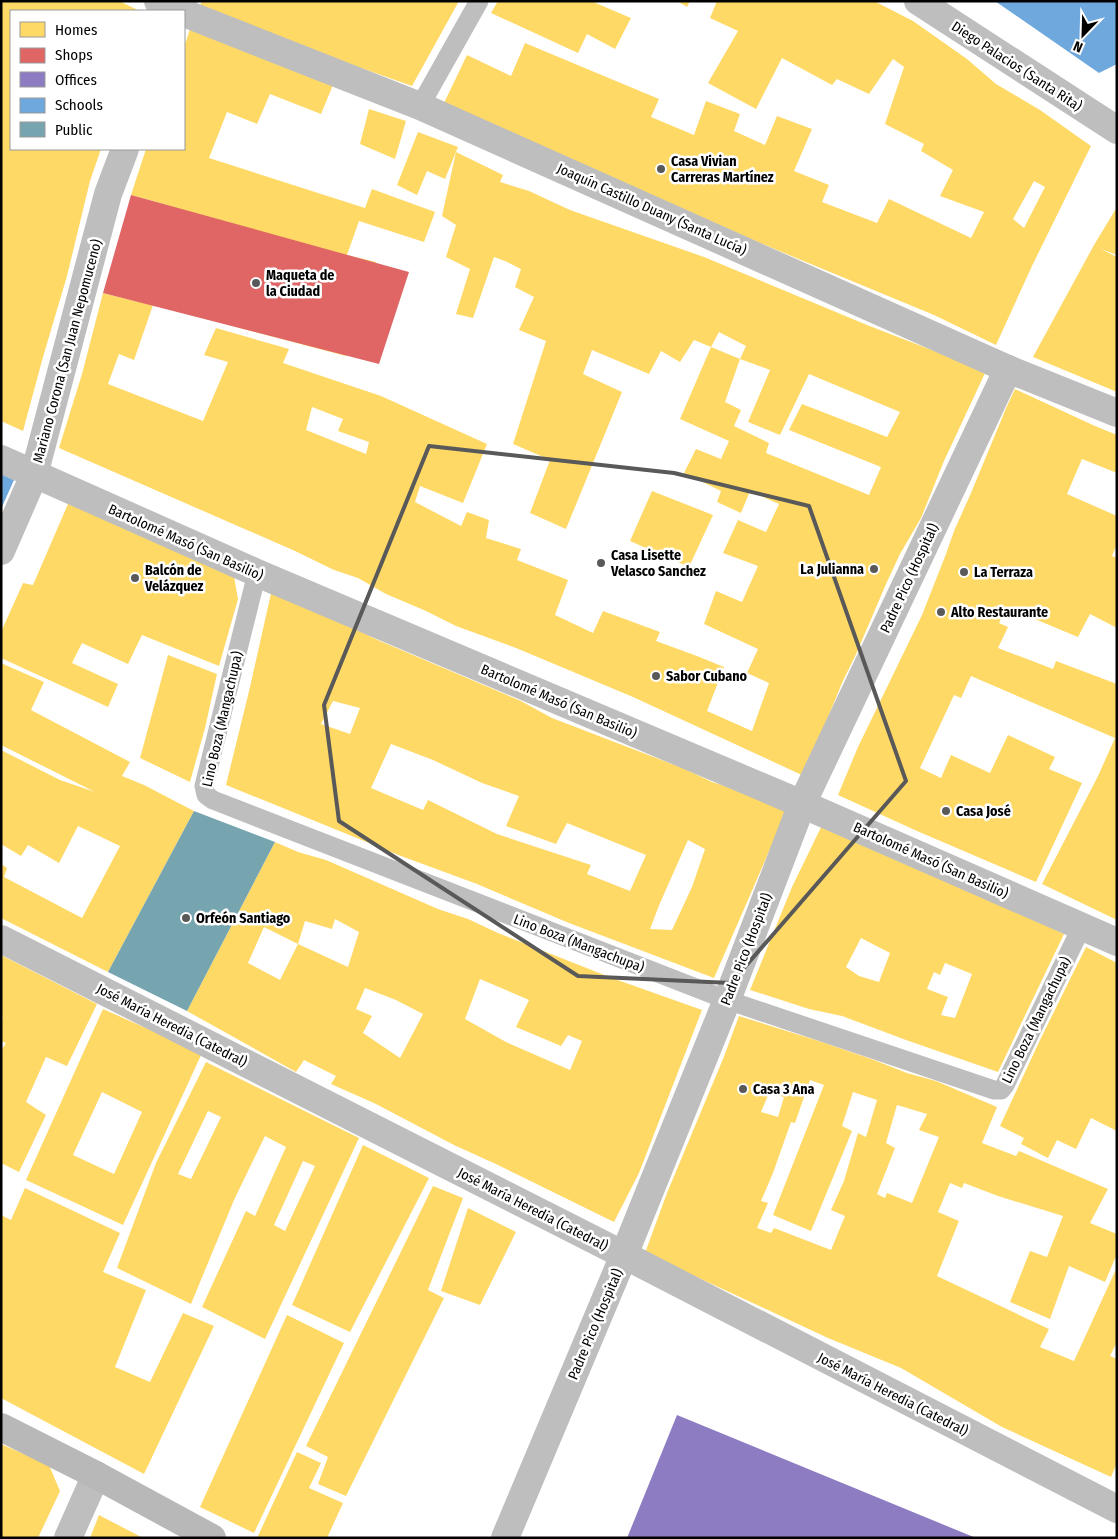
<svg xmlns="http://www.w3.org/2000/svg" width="1118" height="1539" font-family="'Fira Sans Condensed',sans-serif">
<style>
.homes{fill:#ffd966;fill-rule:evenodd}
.shops{fill:#e06666}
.offices{fill:#8e7cc3}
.schools{fill:#6fa8dc}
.public{fill:#76a5af}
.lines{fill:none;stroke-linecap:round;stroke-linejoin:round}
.service{stroke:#bebebe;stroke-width:19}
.minor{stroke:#bebebe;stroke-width:28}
.tertiary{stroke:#bebebe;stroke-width:28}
.secondary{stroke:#b8b8b8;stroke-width:28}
.marked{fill:none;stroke:#595959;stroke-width:4;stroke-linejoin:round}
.poi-dot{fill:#595959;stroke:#fff;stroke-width:2}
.labels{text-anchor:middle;stroke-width:5;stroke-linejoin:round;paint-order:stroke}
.street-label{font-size:14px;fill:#000;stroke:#fff}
.poi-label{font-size:14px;font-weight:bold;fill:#000;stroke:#fff;text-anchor:start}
</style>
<rect width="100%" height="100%" fill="#fff"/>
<!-- homes -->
<g class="homes">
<polygon points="1,1 119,1 140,11 11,11 11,149 101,149 90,181 67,276 43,357 23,431 1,421"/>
<polygon points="202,1 459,1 412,86 198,10"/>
<polygon points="498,1 591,1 631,18 615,49 587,34 578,53 491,13"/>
<polygon points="677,1 690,1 687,7"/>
<path d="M717,1H874L913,21L967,59L996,84L1040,110L1091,146L1032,266L996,345L934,315L760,243L444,103L467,55L511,76L525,43L659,99L651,117L694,135L706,101L740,114L734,131L765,145L777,116L812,129L794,171L829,185L822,202L877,223L889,199L971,238L984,212L940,196L953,170L921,151L924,144L885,124L904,67L893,59L869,94L837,79L832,85L782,58L756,109L708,83L738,31L710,18ZM1034,181L1045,187L1024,228L1013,219Z"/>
<path d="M190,29L333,85L321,114L270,94L257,124L227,112L209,158L365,208L372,189L435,212L424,242L359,221L347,255L376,262L346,356L153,305L134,360L119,354L108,384L203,421L228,362L204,355L216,328L289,349L283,363L381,396L487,444L463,503L420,486L415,502L461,526L467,512L489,520L486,538L521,549L517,560L568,580L555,615L593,633L603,611L660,632L656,641L697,656L724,667L707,711L752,731L769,683L747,673L758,649L704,624L716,591L742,602L758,566L723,553L738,520L766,532L779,504L750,491L741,513L717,502L721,491L684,473L696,449L721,459L729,441L680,419L711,347L740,359L725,402L741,410L734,426L769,443L766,453L869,495L881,467L789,430L802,404L887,437L900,412L809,374L780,435L748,422L770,370L740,359L746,346L719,332L711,347L694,340L680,362L661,351L649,374L592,350L583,374L622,392L566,529L530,513L550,460L513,444L546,341L519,330L534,297L515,287L521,269L505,261L494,257L473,318L456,314L470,269L446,257L456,225L442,216L456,152L503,175L500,182L529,191L570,210L704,257L867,325L986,371L944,461L921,518L900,554L886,584L857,652L842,683L804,776L633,697L516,648L456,626L426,611L386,594L358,578L334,570L295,551L59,448L82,374L103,293L139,302L167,205L131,195L146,149H184V47ZM312,407L343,419L338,431L369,442L366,454L306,430Z"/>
<polygon points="369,109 406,121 395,159 360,144"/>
<polygon points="418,132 458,147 445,179 427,171 417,195 397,185"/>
<polygon points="1117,207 1117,255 1101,249 1117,257 1117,392 1033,357 1094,245"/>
<polygon points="1015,389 1095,426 1117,435 1117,473 1082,459 1067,494 1117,516 1117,544 1112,556 1117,558 1117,628 1090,614 1078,637 1006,607 999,623 1008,627 998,648 1053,669 1056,661 1117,684 1117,920 1042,884 1098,776 1115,738 971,676 961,698 954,695 920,768 941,778 951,755 990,773 1008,735 1055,757 1049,769 1082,783 1036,882 917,831 838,795 858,747 922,615 946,554 954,531 971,493 1007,406"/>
<polygon points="652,491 713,515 689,567 630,541"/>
<polygon points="71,497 233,571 238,599 219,666 142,635 128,664 82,643 72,663 118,684 108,707 1,658 1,632 23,583 33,585"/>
<path d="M272,589L380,641L521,701L552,718L685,769L712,782L747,793L787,810L714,978L569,923L477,884L401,856L226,785L250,687ZM333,701L360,708L350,734L321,724ZM391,744L433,760L482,783L519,796L506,826L556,844L567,823L646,855L630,891L587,874L591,865L497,834L428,800L423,810L371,788ZM688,840L705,849L692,887L672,930L650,929L660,903Z"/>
<polygon points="168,655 217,674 205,728 190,782 140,758"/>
<polygon points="1,663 44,682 31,710 130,762 122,776 144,785 194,811 108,972 1,918 1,864 7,868 4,877 82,918 120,846 78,826 59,863 28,845 21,856 1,844 1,750 60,780 95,792 1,745"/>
<path d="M825,819L1064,934L998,1072L906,1040L842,1016L809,1009L750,990L792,887ZM861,938L890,953L879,982L859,976L846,967ZM945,963L972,974L955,1018L941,1015L948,997L927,989L934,972L940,975Z"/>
<path d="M275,842L298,852L326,860L438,909L468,919L498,933L612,978L702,1010L639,1173L614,1222L498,1165L454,1145L376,1104L331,1084L336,1076L304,1060L296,1072L187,1011ZM335,919L359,932L348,967L298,944L280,980L248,963L264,927L298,944L305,921L332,929ZM480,979L529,1000L516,1027L561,1046L568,1035L582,1041L570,1070L506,1042L465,1019ZM365,988L396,1000L423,1014L400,1058L363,1033L372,1016L356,1009Z"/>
<polygon points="1086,947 1117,963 1117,1131 1091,1118 1076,1149 1057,1140 1048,1158 1021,1144 1024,1138 1000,1126 1040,1040"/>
<polygon points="1,955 97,1004 67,1066 46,1057 26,1102 46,1115 19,1172 1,1163 1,1051 6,1043 1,1041 1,1021 3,1017 1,1016"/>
<path d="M103,1009L202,1053L123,1225L26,1180ZM102,1092L142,1112L114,1174L73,1155Z"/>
<path d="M739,1016L822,1042L874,1060L907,1073L936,1081L997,1107L982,1143L1016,1156L1019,1151L1108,1189L1090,1223L1117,1234V1254L1105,1282L1069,1266L1050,1319L1010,1302L1030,1251L1047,1257L1063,1216L998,1196L964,1183L962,1188L950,1183L938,1212L959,1221L937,1276L1049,1329L1040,1347L1074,1361L1117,1267V1342L1110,1356L1117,1359V1463L1111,1477L1002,1427L901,1368L828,1338L645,1253L667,1193L723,1059ZM810,1080L824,1085L773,1215L811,1231L852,1131L842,1126L853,1092L877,1100L866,1137L858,1133L844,1181L831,1210L845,1216L831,1250L774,1228L771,1233L757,1228L768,1203L761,1201L773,1173L791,1122L795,1123ZM769,1093L784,1097L778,1117L761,1112ZM897,1105L927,1114L919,1130L939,1137L912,1203L887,1193L885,1198L877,1194L895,1148L886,1143Z"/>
<path d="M206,1062L359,1138L265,1339L202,1307L246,1211L255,1216L286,1147L265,1136L234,1200L191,1304L117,1268L156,1163ZM208,1111L221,1117L191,1179L178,1174ZM303,1161L315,1166L285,1231L274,1225Z"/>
<polygon points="363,1145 429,1178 350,1332 292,1305"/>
<polygon points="433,1186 463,1198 428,1290 444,1298 346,1496 318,1484 328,1457 306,1446"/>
<polygon points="25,1188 120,1233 103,1272 146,1290 115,1367 150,1382 183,1313 214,1326 144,1474 1,1398 1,1215 11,1220"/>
<polygon points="468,1208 516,1232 480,1305 441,1291"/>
<polygon points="287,1315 344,1343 254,1533 200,1507"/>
<polygon points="1,1444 49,1465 60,1491 38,1538 1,1538"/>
<polygon points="297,1452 321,1463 309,1488 343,1503 327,1538 257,1538"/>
<polygon points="99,1515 143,1538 90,1538"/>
</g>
<!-- shops -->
<polygon class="shops" points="131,195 409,272 379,364 103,293"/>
<!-- offices -->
<polygon class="offices" points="677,1415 976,1538 627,1538"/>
<!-- schools -->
<g class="schools">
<polygon points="995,1 1117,1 1117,64 1099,73"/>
<polygon points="1,474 14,480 1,509"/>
</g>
<!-- public -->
<polygon class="public" points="194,811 275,842 187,1011 108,972"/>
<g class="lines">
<!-- service -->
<g class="service">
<polyline points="420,106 479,1"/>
<polyline points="257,573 204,786 206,795 213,800 727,1000 994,1090 1001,1090 1005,1085 1082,926"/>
</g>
<!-- minor -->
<g class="minor">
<polyline points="158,1 180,11"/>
<polyline points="918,1 1117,130"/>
<polyline points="184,13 420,106 1008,369 1117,413"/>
<polyline points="1,459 257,573 802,804 1117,942"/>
<polyline points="1,939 624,1255 1117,1509"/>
<polyline points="68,1538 96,1475"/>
<polyline points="505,1538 624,1255 727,1000 802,804 1008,369"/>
</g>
<!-- tertiary -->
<g class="tertiary">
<polyline points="178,11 183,1"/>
<polyline points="1,551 34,475 108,194 125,149"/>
</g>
<!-- secondary -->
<polyline class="secondary" points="1,1427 96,1475 212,1538"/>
</g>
<!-- marked area -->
<path class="marked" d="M429,446L674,473L809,506L906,781L731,983L578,976L339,821L324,705Z"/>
<!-- markers -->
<g class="poi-dot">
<circle cx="661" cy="169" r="5"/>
<circle cx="256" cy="283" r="5"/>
<circle cx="601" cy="563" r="5"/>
<circle cx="874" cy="569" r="5"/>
<circle cx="964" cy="572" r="5"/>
<circle cx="135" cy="578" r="5"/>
<circle cx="941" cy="612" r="5"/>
<circle cx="656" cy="676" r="5"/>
<circle cx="946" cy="811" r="5"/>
<circle cx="186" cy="918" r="5"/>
<circle cx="743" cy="1089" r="5"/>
</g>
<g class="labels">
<!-- street labels -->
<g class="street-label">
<text transform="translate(1017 66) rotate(33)" y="5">Diego Palacios (Santa Rita)</text>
<text transform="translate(652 209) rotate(24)" y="5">Joaquín Castillo Duany (Santa Lucía)</text>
<text transform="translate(67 351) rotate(-75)" y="5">Mariano Corona (San Juan Nepomuceno)</text>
<text transform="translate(186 542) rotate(24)" y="5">Bartolomé Masó (San Basilio)</text>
<text transform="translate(909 578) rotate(-65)" y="5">Padre Pico (Hospital)</text>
<text transform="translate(559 701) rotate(23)" y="5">Bartolomé Masó (San Basilio)</text>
<text transform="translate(222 719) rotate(-77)" y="5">Lino Boza (Mangachupa)</text>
<text transform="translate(931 860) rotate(24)" y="5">Bartolomé Masó (San Basilio)</text>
<text transform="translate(579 943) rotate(21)" y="5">Lino Boza (Mangachupa)</text>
<text transform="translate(746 949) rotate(-69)" y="5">Padre Pico (Hospital)</text>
<text transform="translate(1036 1020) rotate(-64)" y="5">Lino Boza (Mangachupa)</text>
<text transform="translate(172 1025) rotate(27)" y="5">José María Heredia (Catedral)</text>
<text transform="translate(533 1209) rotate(27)" y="5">José María Heredia (Catedral)</text>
<text transform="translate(595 1324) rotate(-67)" y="5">Padre Pico (Hospital)</text>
<text transform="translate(893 1394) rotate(27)" y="5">José María Heredia (Catedral)</text>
</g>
<!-- poi labels -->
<g class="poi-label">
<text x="671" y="166">Casa Vivian<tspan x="671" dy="16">Carreras Martínez</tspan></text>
<text x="266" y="280">Maqueta de<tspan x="266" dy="16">la Ciudad</tspan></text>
<text x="611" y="560">Casa Lisette<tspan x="611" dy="16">Velasco Sanchez</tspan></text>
<text x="864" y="574" text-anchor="end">La Julianna</text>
<text x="145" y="575">Balcón de<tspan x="145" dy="16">Velázquez</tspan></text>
<text x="974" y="577">La Terraza</text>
<text x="951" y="617">Alto Restaurante</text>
<text x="666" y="681">Sabor Cubano</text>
<text x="956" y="816">Casa José</text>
<text x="196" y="923">Orfeón Santiago</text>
<text x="753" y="1094">Casa 3 Ana</text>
</g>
</g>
<!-- border -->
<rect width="1118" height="1539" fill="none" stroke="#000000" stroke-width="5"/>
<!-- legend -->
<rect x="10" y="10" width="175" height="140" fill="#ffffff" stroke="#999999"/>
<rect x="20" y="22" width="25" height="15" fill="#ffd966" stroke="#999999"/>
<text x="55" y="35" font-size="15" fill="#000000">Homes</text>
<rect x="20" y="48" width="25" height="15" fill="#e06666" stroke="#999999"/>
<text x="55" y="60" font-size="15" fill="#000000">Shops</text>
<rect x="20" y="72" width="25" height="15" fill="#8e7cc3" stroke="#999999"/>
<text x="55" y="85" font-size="15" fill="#000000">Offices</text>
<rect x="20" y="98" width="25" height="15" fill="#6fa8dc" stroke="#999999"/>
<text x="55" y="110" font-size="15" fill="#000000">Schools</text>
<rect x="20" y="122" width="25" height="15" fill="#76a5af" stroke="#999999"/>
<text x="55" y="135" font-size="15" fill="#000000">Public</text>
<!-- north arrow -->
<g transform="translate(1083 35) rotate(203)" stroke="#ffffff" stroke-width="4" paint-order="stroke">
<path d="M0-4L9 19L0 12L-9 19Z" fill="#000000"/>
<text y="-8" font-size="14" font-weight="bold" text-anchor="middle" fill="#000000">N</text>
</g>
</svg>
